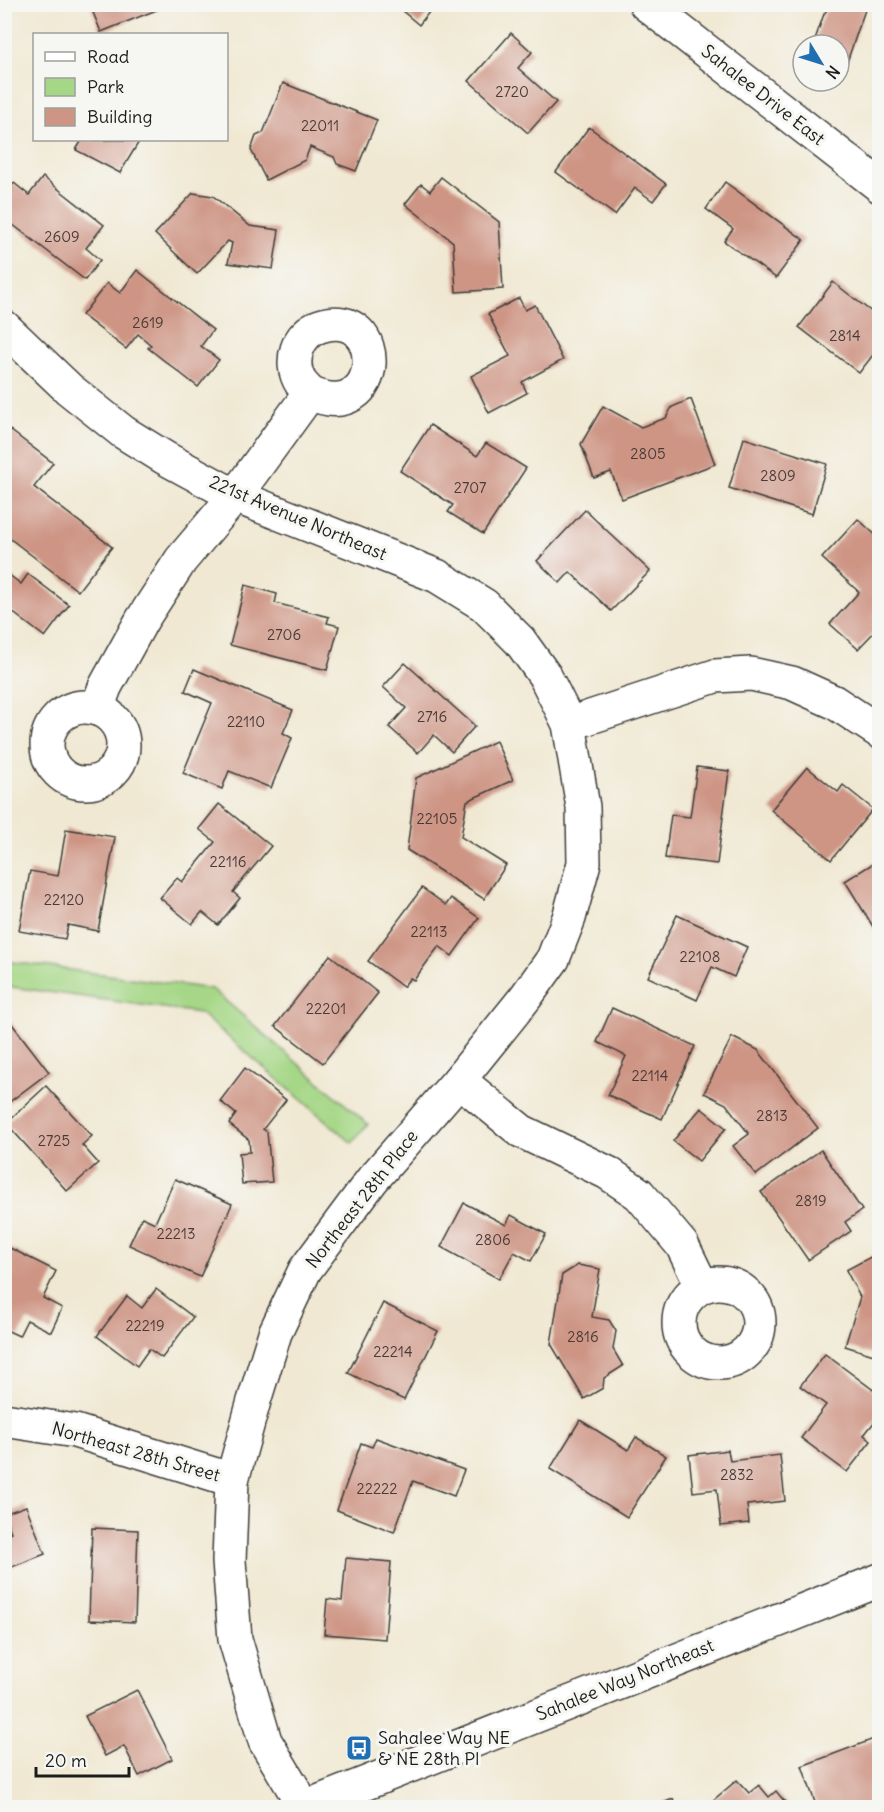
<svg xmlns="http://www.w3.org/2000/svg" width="884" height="1812" font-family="Delius,sans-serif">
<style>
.park{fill:#a5d786;stroke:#607a51;stroke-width:1.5}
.building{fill:#ce9585}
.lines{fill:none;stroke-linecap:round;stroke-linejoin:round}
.minor-casing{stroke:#3c3b37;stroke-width:36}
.secondary-casing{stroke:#3c3b37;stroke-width:36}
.minor{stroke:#fff;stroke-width:33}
.secondary{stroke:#fff;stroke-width:33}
.labels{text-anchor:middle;stroke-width:6;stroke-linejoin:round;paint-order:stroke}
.number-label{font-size:15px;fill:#483a36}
.street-label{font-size:18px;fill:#1c1c1c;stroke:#f6f6f2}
.poi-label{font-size:18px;fill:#1c1c1c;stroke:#f6f6f2;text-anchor:start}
</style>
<rect width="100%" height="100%" fill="#f6f6f2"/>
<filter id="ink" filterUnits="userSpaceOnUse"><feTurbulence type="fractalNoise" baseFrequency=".0167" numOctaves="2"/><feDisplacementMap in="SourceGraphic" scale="12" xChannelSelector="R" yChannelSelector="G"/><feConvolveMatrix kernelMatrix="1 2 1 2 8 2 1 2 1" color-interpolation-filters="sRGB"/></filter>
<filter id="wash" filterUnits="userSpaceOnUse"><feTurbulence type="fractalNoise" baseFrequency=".008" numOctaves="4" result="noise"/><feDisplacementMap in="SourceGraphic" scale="24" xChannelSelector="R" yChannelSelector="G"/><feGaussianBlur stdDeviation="1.35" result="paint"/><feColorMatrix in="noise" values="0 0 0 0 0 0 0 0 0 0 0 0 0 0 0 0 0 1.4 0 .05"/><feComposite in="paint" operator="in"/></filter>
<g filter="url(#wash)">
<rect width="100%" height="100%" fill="#f0e8d2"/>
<!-- park -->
<polygon class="park" points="5,961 212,989 368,1124 352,1143 200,1013 5,986"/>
<g id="blocks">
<!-- building -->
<g class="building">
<polygon points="394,4 448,4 440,13 433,7 419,25"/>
<polygon points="831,4 867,4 847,62 839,59 839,45 813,45 824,14"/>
<polygon points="90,5 169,5 101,32"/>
<polygon points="511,33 532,52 518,68 556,102 528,133 469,81"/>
<polygon points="283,83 377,120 356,171 337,164 334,157 310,147 305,160 266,180 251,150 256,136 263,133"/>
<polygon points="589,127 666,184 653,201 635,188 615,215 556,172"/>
<polygon points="82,140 140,140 120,173 76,150"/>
<polygon points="43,177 104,225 86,248 100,260 85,280 4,218 4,195 14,183 29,195"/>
<polygon points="441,177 499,222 503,289 456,292 453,242 405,204 421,184 430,191"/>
<polygon points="725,182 804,240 776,278 724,241 733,229 706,209"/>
<polygon points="193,193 213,196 250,226 279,230 273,269 228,263 232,243 228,241 197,274 155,234"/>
<polygon points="137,270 213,330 201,346 219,360 198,387 148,348 151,345 138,334 126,349 82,315 107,283 120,293"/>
<polygon points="833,282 873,313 877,306 880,308 880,346 859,373 799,327"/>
<polygon points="519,298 525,310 535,305 563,360 522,382 527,393 489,413 471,376 510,356 488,314"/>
<polygon points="691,399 715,464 622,499 611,472 594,478 581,444 603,406 641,427 666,418 672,407"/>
<polygon points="430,425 477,456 486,443 526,468 483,534 448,512 453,505 400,471"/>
<polygon points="10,430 53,463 34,487 112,547 78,591 4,534 4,436"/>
<polygon points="744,438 827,464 812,514 729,488"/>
<polygon points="585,510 650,571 611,611 570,572 560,583 537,561"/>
<polygon points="858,519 880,539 880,626 858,649 830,624 859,592 822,558"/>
<polygon points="4,571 21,584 28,574 69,605 45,637 7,608 4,612"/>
<polygon points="245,585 277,594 275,603 329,617 327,623 339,626 327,670 230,645"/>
<polygon points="405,663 475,726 452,752 434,735 418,753 389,727 406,708 383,687"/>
<polygon points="194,669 293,710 283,733 292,738 271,788 229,771 222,789 183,773 212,703 185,691"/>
<polygon points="496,741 513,780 467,801 461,837 506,865 484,899 407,850 416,778"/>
<polygon points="697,767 729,771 717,864 665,858 671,815 690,817"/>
<polygon points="807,767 838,792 843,785 873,809 831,860 771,810"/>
<polygon points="219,804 271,846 233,892 240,898 218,925 202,912 192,924 160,898 177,878 182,882 215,842 199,829"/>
<polygon points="66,829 115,837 98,931 68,925 65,939 19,931 30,871 58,876"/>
<polygon points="880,859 880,938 845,881"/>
<polygon points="422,888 446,905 451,898 479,918 452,956 439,946 414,980 410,978 403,987 368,961"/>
<polygon points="677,915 747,947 734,977 712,967 697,1000 648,977"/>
<polygon points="330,955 378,993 323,1063 275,1026"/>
<polygon points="612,1008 695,1046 662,1119 608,1095 626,1056 597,1042"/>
<polygon points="4,1019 9,1020 49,1072 4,1106"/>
<polygon points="732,1037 758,1050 818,1128 756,1175 733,1146 749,1134 726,1104 704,1093"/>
<polygon points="245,1068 286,1100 263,1129 267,1132 272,1182 242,1184 239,1153 250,1152 249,1140 229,1124 236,1114 220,1101"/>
<polygon points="46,1086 92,1136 82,1145 98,1163 67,1191 6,1123"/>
<polygon points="701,1108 726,1128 699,1161 673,1141"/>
<polygon points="821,1150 862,1210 845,1222 851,1231 808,1260 761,1192"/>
<polygon points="175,1179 232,1204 200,1277 129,1245 142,1217 155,1223"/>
<polygon points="464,1203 506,1225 511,1215 546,1234 531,1261 514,1252 499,1279 441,1247"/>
<polygon points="4,1245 56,1271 43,1298 62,1308 51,1332 27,1320 19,1336 4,1329"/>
<polygon points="880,1252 880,1357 845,1346 860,1297 846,1270"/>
<polygon points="578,1265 600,1269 592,1317 609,1320 616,1331 613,1349 623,1366 604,1378 603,1388 584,1399 551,1344 562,1275"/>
<polygon points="156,1289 193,1317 162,1358 149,1349 137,1366 97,1336 127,1296 142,1308"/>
<polygon points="383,1303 438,1331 404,1400 348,1373"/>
<polygon points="825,1354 880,1395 880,1415 864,1435 871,1441 847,1472 801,1438 826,1405 800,1386"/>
<polygon points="580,1420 628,1450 636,1437 666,1456 627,1517 550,1469"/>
<polygon points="376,1438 464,1470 454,1496 413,1481 394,1532 337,1510 361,1443 372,1447"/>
<polygon points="728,1450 730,1461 780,1455 785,1501 747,1505 749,1523 721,1526 717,1489 693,1492 689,1455"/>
<polygon points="26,1506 45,1554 4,1570 4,1535 11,1532 4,1514"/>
<polygon points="92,1528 138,1530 135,1622 89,1620"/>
<polygon points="346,1558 391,1562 385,1639 324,1634 327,1599 342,1601"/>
<polygon points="137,1690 172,1759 139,1776 124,1746 105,1756 85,1716"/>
<polygon points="879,1737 880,1801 863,1808 817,1808 802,1766"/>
<polygon points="737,1780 749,1793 759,1785 769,1797 776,1791 790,1808 704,1808"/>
<polygon points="673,1799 676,1808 653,1808 653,1807"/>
</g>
</g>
</g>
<g filter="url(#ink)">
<use href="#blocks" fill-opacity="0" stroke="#3c3b37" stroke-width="1.5"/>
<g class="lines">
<!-- minor casing -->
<g class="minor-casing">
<g id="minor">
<polyline points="646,4 880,186"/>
<polyline points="4,327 69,389 123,432 165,458 235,496 437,576 484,605 520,641 545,676 569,724 583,807 584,863 569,918 553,959 525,998 459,1080 372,1180 305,1270 275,1333 254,1401 232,1480 229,1561 235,1639 265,1741 305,1808"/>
<circle cx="85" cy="745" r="38"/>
<path d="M97,709L105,687L142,620L181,560L235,496L310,393C307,389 303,386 301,383C288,363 297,333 320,326C389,304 385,428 310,393"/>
<polyline points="569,724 715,676 751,674 792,683 834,702 880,732"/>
<polyline points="459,1080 521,1131 608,1173 639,1194 682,1245 702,1286"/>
<circle cx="719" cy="1323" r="40"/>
<polyline points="4,1420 75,1431 232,1480"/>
</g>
</g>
<!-- secondary casing -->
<g class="secondary-casing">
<polyline id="secondary" points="303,1808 880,1580"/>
</g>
<!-- minor -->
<use href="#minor" class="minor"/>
<!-- secondary -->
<use href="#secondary" class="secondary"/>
</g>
</g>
<!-- icons -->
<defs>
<g id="bus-square" transform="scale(1.35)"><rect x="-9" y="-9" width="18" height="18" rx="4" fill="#1f6fb2" stroke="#f6f6f2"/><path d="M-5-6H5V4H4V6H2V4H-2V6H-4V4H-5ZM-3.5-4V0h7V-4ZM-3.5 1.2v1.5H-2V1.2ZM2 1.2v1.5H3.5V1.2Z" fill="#fff"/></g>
</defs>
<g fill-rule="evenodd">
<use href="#bus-square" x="359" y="1748"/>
</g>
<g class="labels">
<!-- number labels -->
<g class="number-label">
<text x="512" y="97">2720</text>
<text x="320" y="131">22011</text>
<text x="62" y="242">2609</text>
<text x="148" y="328">2619</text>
<text x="845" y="341">2814</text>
<text x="648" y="459">2805</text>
<text x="778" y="481">2809</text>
<text x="470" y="493">2707</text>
<text x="284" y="640">2706</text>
<text x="432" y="722">2716</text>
<text x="246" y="727">22110</text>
<text x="437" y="824">22105</text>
<text x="228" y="867">22116</text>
<text x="64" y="905">22120</text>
<text x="429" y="937">22113</text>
<text x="700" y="962">22108</text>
<text x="326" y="1014">22201</text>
<text x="650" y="1081">22114</text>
<text x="772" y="1121">2813</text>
<text x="54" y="1146">2725</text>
<text x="811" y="1206">2819</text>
<text x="176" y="1239">22213</text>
<text x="493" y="1245">2806</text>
<text x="145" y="1331">22219</text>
<text x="583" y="1342">2816</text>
<text x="393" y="1357">22214</text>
<text x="737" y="1480">2832</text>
<text x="377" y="1494">22222</text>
</g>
<!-- street labels -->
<g class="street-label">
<text transform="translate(763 95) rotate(38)" y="6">Sahalee Drive East</text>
<text transform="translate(298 518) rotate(23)" y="6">221st Avenue Northeast</text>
<text transform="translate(362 1199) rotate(-52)" y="6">Northeast 28th Place</text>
<text transform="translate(136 1452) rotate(16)" y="6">Northeast 28th Street</text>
<text transform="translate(625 1680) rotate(-22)" y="6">Sahalee Way Northeast</text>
</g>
<!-- poi labels -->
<g class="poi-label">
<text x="378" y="1744">Sahalee Way NE<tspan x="378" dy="21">&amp; NE 28th Pl</tspan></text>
</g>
</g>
<!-- margin -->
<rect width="884" height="1812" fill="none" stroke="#f6f6f2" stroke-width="24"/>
<!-- legend -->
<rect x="33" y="33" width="195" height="108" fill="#f6f6f2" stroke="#9f9f9c" stroke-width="1.5"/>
<rect x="45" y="52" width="30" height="9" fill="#ffffff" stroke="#9f9f9c" stroke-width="1.5"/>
<text x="87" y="63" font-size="18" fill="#1c1c1c">Road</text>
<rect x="45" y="78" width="30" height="18" fill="#a5d786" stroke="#9f9f9c" stroke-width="1.5"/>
<text x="87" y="93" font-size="18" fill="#1c1c1c">Park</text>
<rect x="45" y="108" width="30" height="18" fill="#ce9585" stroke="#9f9f9c" stroke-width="1.5"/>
<text x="87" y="123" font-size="18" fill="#1c1c1c">Building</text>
<!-- north arrow -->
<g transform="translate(821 63) rotate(128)"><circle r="28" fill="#f6f6f2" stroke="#9f9f9c" stroke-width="1.5"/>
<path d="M0-4.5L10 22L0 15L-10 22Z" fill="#1f6fb2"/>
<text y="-9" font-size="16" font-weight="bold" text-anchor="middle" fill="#1c1c1c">N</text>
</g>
<!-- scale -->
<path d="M36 1767v9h93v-9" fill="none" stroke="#1c1c1c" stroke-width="3"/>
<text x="45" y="1767" font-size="18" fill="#1c1c1c" stroke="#f6f6f2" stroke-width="4.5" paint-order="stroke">20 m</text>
</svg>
